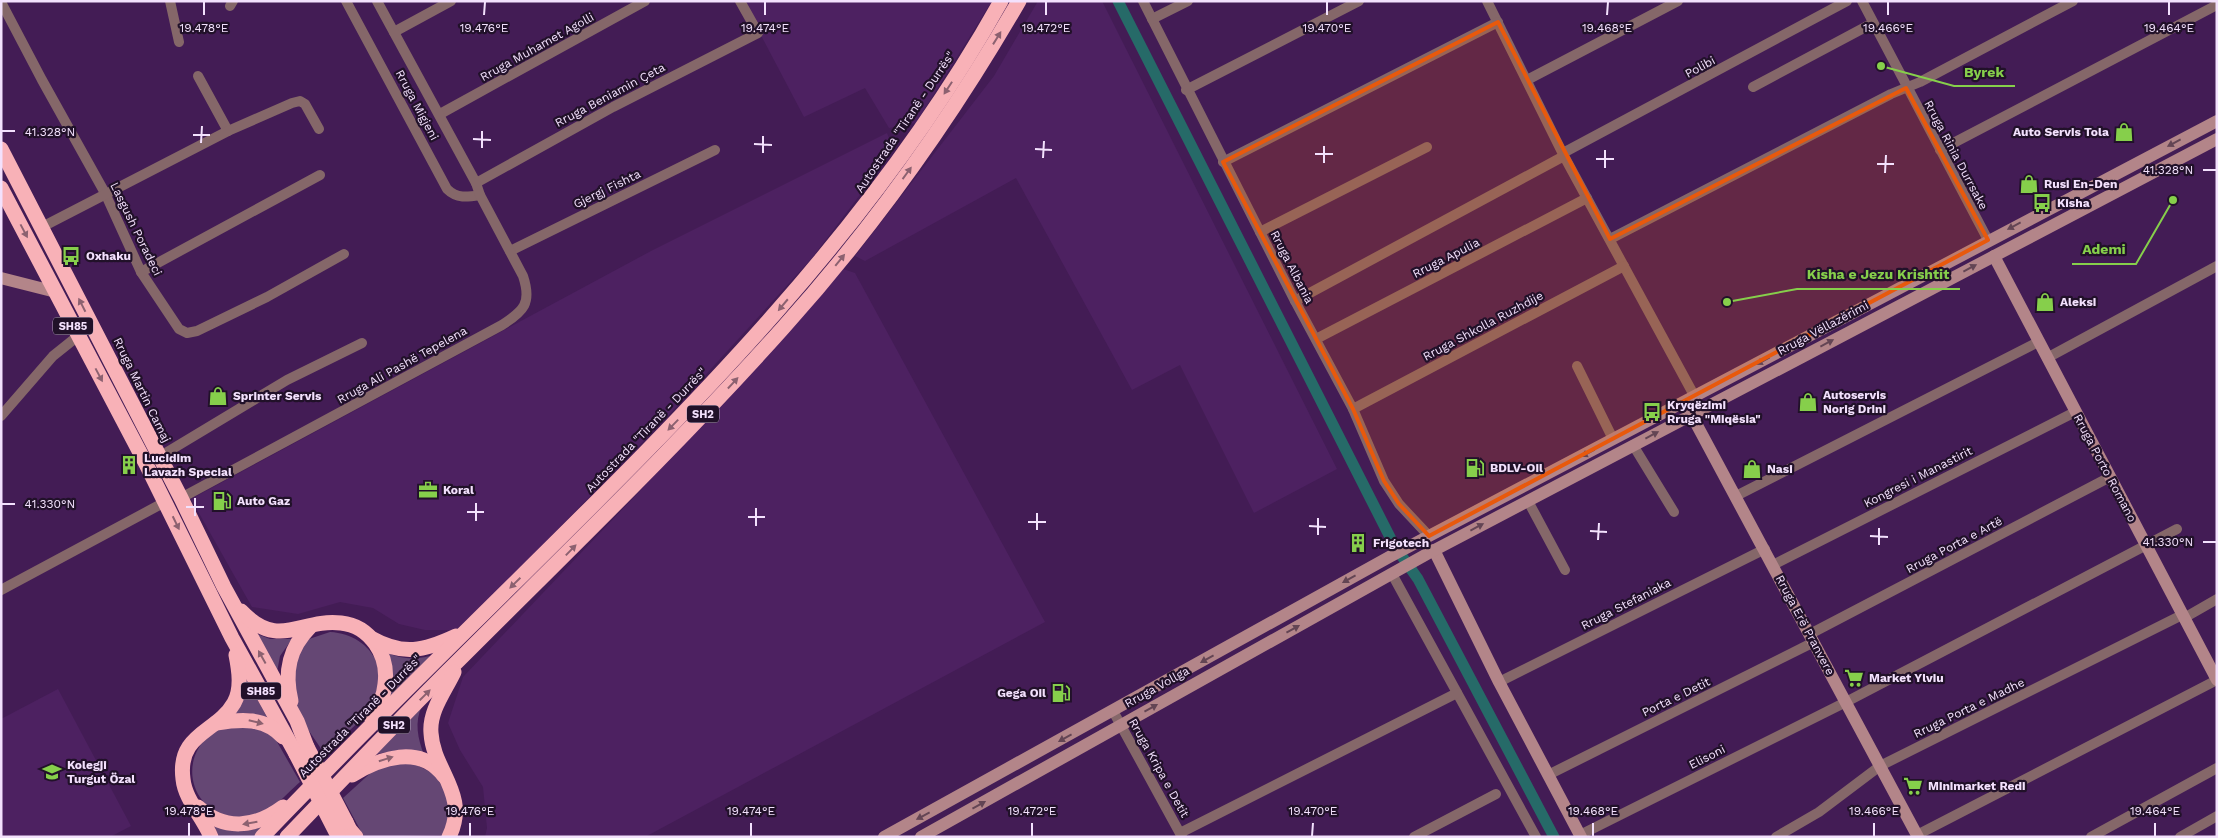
<svg xmlns="http://www.w3.org/2000/svg" width="2218" height="838" font-family="'Work Sans',sans-serif">
<style>
.built{fill:#4d2161}
.green{fill:#654774}
.lines{fill:none;stroke-linecap:round;stroke-linejoin:round}
.canal{stroke:#266a68;stroke-width:11}
.street{stroke:#856769;stroke-width:10}
.secondary{stroke:#b38589;stroke-width:12}
.highway{stroke:#f8b1b7;stroke-width:15}
.highway-bridge{stroke:#f8b1b7;stroke-width:15}
.oneway{fill:#8c6170}
.oneway2{fill:#634554}
.marked{fill:#e8590c;fill-opacity:0.2;stroke:#e8590c;stroke-width:4;stroke-linejoin:round}
.ticks{fill:none;stroke:#f3e1fd;stroke-width:2}
.labels{text-anchor:middle;stroke-width:4.5;stroke-linejoin:round;paint-order:stroke}
.shield{fill:#211129;stroke:#b4a3bd;stroke-width:1}
.shield-label{font-size:11px;font-weight:bold;fill:#f3e1fd}
.street-label{font-size:12px;fill:#f3e1fd;stroke:#211129}
.poi-label{font-size:12px;font-weight:bold;fill:#f3e1fd;stroke:#211129;text-anchor:start}
.ticks-label{font-size:12px;text-anchor:middle;fill:#f3e1fd;stroke:#211129;stroke-width:4.5;stroke-linejoin:round;paint-order:stroke}
.leader{fill:none;stroke:#86cf4b;stroke-width:2}
.callout-dot{fill:#86cf4b;stroke:#211129;stroke-width:2}
.callout-label{font-size:14px;text-anchor:middle;font-weight:bold;fill:#86cf4b;stroke:#211129;stroke-width:4.5;stroke-linejoin:round;paint-order:stroke}
</style>
<rect width="100%" height="100%" fill="#431c55"/>
<!-- built -->
<g class="built">
<polygon points="743,1 992,1 916,123 889,128 865,88 804,117"/>
<polygon points="1038,1 1102,1 1337,469 1254,513 1180,365 1132,390 1016,178 865,261 855,256 994,76"/>
<polygon points="887,133 894,150 812,258 668,416 522,566 456,630 425,630 399,624 373,608 340,602 298,614 252,607 191,499 651,251"/>
<polygon points="843,269 855,273 1045,622 645,837 485,837 487,828 483,787 460,750 448,723 463,677 751,374"/>
<polygon points="58,689 131,826 110,837 1,837 1,719"/>
</g>
<!-- green -->
<g class="green">
<path d="M330,632C374,634 397,680 366,714C354,728 337,741 324,753L294,709L285,683L306,640Z"/>
<polygon points="257,634 270,639 292,639 280,656 277,672"/>
<path d="M387,653C404,660 419,660 436,654L389,701L393,687Z"/>
<polygon points="245,676 269,721 250,713 233,714"/>
<path d="M422,706C414,722 418,739 424,755L399,750L376,754Z"/>
<path d="M237,723L263,729L276,740L300,782C288,792 273,811 258,815C251,817 238,820 231,818C190,809 178,759 212,733C218,728 229,726 237,723Z"/>
<polygon points="409,761 440,777 451,810 443,835 364,837 343,798 376,768"/>
<polygon points="214,825 247,831 266,826 256,837 219,837"/>
</g>
<g class="lines">
<!-- canal -->
<polyline class="canal" points="1118,1 1394,545 1418,579 1554,837"/>
<!-- street -->
<g class="street">
<polyline points="170,1 179,42"/>
<path d="M346,1L447,189C457,199 468,197 480,195"/>
<polyline points="1143,1 1295,301 1353,409 1384,481 1399,504 1429,536"/>
<polyline points="1487,1 1564,156 1695,397"/>
<polyline points="1862,1 1988,240"/>
<polyline points="1,2 42,80 105,193 141,272 179,329 187,333 197,331 267,297 344,254"/>
<polyline points="230,6 233,1"/>
<polyline points="1152,19 1188,1"/>
<polyline points="394,32 451,1"/>
<polyline points="198,76 228,131"/>
<polyline points="1527,80 1678,1"/>
<polyline points="1753,87 1873,23"/>
<polyline points="1186,90 1359,1"/>
<polyline points="440,114 645,1"/>
<polyline points="1940,150 2217,5"/>
<polyline points="1563,153 1847,1"/>
<polyline points="1223,162 1498,22"/>
<polyline points="476,183 613,107 758,33 740,1"/>
<polyline points="42,227 228,131 292,103 300,101 305,104 319,129"/>
<polyline points="1260,232 1427,147"/>
<polyline points="1610,239 1891,94 1920,82 2073,1"/>
<polyline points="510,251 715,150"/>
<polyline points="141,272 320,175"/>
<polyline points="1295,301 1564,156"/>
<polyline points="1316,339 1587,198"/>
<polyline points="2047,358 2217,266"/>
<polyline points="1577,366 1613,439"/>
<polyline points="1353,409 1624,266"/>
<polyline points="1,416 53,356 78,336"/>
<polyline points="1633,445 1674,512"/>
<polyline points="159,457 287,380 362,343"/>
<polyline points="1736,496 2038,342"/>
<path d="M181,498L502,325C524,311 532,303 523,276L480,195L476,183L377,1"/>
<polyline points="1528,501 1565,570"/>
<polyline points="1773,565 2075,412"/>
<polyline points="1392,574 1536,837"/>
<polyline points="1,590 165,502"/>
<polyline points="2184,618 2217,599"/>
<polyline points="1810,634 2110,477"/>
<polyline points="1499,682 1765,549"/>
<polyline points="1113,711 1182,837"/>
<polyline points="1548,775 1814,642"/>
<polyline points="1180,833 1457,693"/>
<polyline points="1580,835 1846,702 2177,529"/>
<polyline points="1917,835 2217,680"/>
<polyline points="1414,837 1496,794"/>
<polyline points="1776,837 1819,812 1880,766 2182,615"/>
<polyline points="2091,837 2217,768"/>
<polyline points="2180,837 2217,816"/>
</g>
<!-- secondary -->
<g class="secondary">
<polyline points="1994,256 2217,680"/>
<polyline points="1,278 56,292"/>
<polyline points="1691,414 1918,837"/>
<polyline points="1434,550 1499,682 1581,837"/>
<polyline points="884,837 1391,556 2217,121"/>
<polyline points="921,837 1427,554 2217,139"/>
</g>
<!-- highway -->
<g class="highway">
<polyline points="1,149 181,498 224,587 297,721 307,747"/>
<polyline points="1,188 146,464 232,638 296,754"/>
<path d="M241,611C279,651 301,618 341,623C370,626 389,655 385,684C384,697 378,708 372,719"/>
<path d="M371,638C403,656 424,651 456,636"/>
<path d="M291,701C284,672 289,648 310,627"/>
<path d="M216,723C241,719 265,717 283,737"/>
<path d="M352,775C380,758 420,744 444,776"/>
<path d="M198,807C224,831 255,828 283,807"/>
<polyline points="346,822 350,830 356,837"/>
<path d="M211,837C203,817 185,800 183,779C177,733 217,733 234,703C242,689 239,670 236,655"/>
<path d="M262,837C331,765 401,695 472,625C666,433 867,242 1001,1"/>
<path d="M287,837C344,778 400,718 459,660C568,551 680,443 783,328C873,228 952,117 1019,1"/>
<path d="M449,837C470,794 433,771 431,733C429,711 445,691 454,672"/>
</g>
<!-- highway-bridge -->
<g class="highway-bridge">
<polyline points="307,747 346,822"/>
<polyline points="296,754 338,836"/>
</g>
</g>
<!-- one-way arrows -->
<defs><path id="oneway-solid" d="M-6-.8H1V-3.2L6.5 0L1 3.2V.8H-6Z" transform="scale(1.25)"/></defs>
<g class="oneway">
<use href="#oneway-solid" transform="translate(997 38) rotate(-58)"/>
<use href="#oneway-solid" transform="translate(948 88) rotate(123)"/>
<use href="#oneway-solid" transform="translate(907 173) rotate(-54)"/>
<use href="#oneway-solid" transform="translate(24 231) rotate(62)"/>
<use href="#oneway-solid" transform="translate(840 260) rotate(-51)"/>
<use href="#oneway-solid" transform="translate(82 305) rotate(-117)"/>
<use href="#oneway-solid" transform="translate(783 305) rotate(130)"/>
<use href="#oneway-solid" transform="translate(99 375) rotate(62)"/>
<use href="#oneway-solid" transform="translate(733 383) rotate(-47)"/>
<use href="#oneway-solid" transform="translate(673 425) rotate(134)"/>
<use href="#oneway-solid" transform="translate(176 523) rotate(64)"/>
<use href="#oneway-solid" transform="translate(571 550) rotate(-46)"/>
<use href="#oneway-solid" transform="translate(515 583) rotate(136)"/>
<use href="#oneway-solid" transform="translate(262 657) rotate(-119)"/>
<use href="#oneway-solid" transform="translate(425 695) rotate(-45)"/>
<use href="#oneway-solid" transform="translate(256 722) rotate(14)"/>
<use href="#oneway-solid" transform="translate(386 759) rotate(-17)"/>
<use href="#oneway-solid" transform="translate(250 823) rotate(170)"/>
</g>
<g class="oneway2">
<use href="#oneway-solid" transform="translate(2174 143) rotate(152)"/>
<use href="#oneway-solid" transform="translate(2014 226) rotate(152)"/>
<use href="#oneway-solid" transform="translate(1970 268) rotate(-28)"/>
<use href="#oneway-solid" transform="translate(1827 343) rotate(-28)"/>
<use href="#oneway-solid" transform="translate(1763 361) rotate(152)"/>
<use href="#oneway-solid" transform="translate(1652 435) rotate(-28)"/>
<use href="#oneway-solid" transform="translate(1588 453) rotate(153)"/>
<use href="#oneway-solid" transform="translate(1477 527) rotate(-28)"/>
<use href="#oneway-solid" transform="translate(1349 579) rotate(151)"/>
<use href="#oneway-solid" transform="translate(1293 629) rotate(-29)"/>
<use href="#oneway-solid" transform="translate(1207 659) rotate(151)"/>
<use href="#oneway-solid" transform="translate(1151 708) rotate(-29)"/>
<use href="#oneway-solid" transform="translate(1065 738) rotate(151)"/>
<use href="#oneway-solid" transform="translate(979 805) rotate(-29)"/>
<use href="#oneway-solid" transform="translate(923 816) rotate(152)"/>
</g>
<!-- marked area -->
<path class="marked" d="M1498,22L1610,239L1906,88L1988,240L1429,536L1399,504L1384,481L1353,409L1223,162Z"/>
<!-- ticks -->
<path class="ticks" d="M204,15V2M484,15L485,2M765,15V2M1046,15V2M1327,15V2M1607,15L1608,2M1888,15V2M2169,15V2M2,131H15M193,135H210M473,139L491,140M201,143L202,126M754,144L772,145M482,148V131M1035,149L1052,150M763,153V136M1315,154H1333M1043,158L1044,141M1596,159H1614M1324,163V146M1877,164H1894M1605,168V150M2203,170H2216M1885,173L1886,155M2,504H15M186,507H204M467,512H484M195,516V498M748,517H765M476,521V503M1028,522H1046M756,526V508M1309,526L1326,527M1037,530V513M1590,531L1607,532M1318,535V518M1870,536L1888,537M1598,540L1599,523M2203,542H2216M1879,545V528M189,836V823M470,836V823M751,836V823M1032,836V823M1312,836L1313,823M1593,836V823M1874,836V823M2155,836V823"/>
<!-- icons -->
<defs>
<g id="shop-bare" transform="scale(1.5)"><path d="M-5-2.5h2.3a2.7 3.5 0 0 1 5.4 0H5L5.5 6h-11ZM-1.5-2.5h3a1.5 2.3 0 0 0-3 0Z" fill="#86cf4b" stroke="#211129" stroke-width="2.5" paint-order="stroke"/></g>
<g id="bus-bare" transform="scale(1.5)"><path d="M-5-6H5V4H4V6H2V4H-2V6H-4V4H-5ZM-3.5-4V0h7V-4ZM-3.5 1.2v1.5H-2V1.2ZM2 1.2v1.5H3.5V1.2Z" fill="#86cf4b" stroke="#211129" stroke-width="2.5" paint-order="stroke"/></g>
<g id="building-bare" transform="scale(1.5)"><path d="M-4-6H4V6H1V3H-1V6H-4ZM-2.5-4.3h1.7v1.8h-1.7ZM.8-4.3h1.7v1.8H.8ZM-2.5-1h1.7V.8h-1.7ZM.8-1h1.7V.8H.8Z" fill="#86cf4b" stroke="#211129" stroke-width="2.5" paint-order="stroke"/></g>
<g id="fuel-bare" transform="scale(1.5)"><path d="M-5.5-6h7V0h2V4h1.3V-2.5L3-4.5l.8-.8L6-3V5H2.5V1h-1V6h-7ZM-4.2-4.7v3.2H.2V-4.7Z" fill="#86cf4b" stroke="#211129" stroke-width="2.5" paint-order="stroke"/></g>
<g id="office-bare" transform="scale(1.5)"><path d="M-6-3h4V-5.5h4V-3h4V5H-6ZM-1-4.5V-3h2v-1.5ZM-6 0V1H6V0Z" fill="#86cf4b" stroke="#211129" stroke-width="2.5" paint-order="stroke"/></g>
<g id="supermarket-bare" transform="scale(1.5)"><path d="M-6-5.5h2.5l.6 2H6L4.5 2H-2.5L-4.4-4H-6ZM-1.5 3.2a1.3 1.3 0 1 0 .1 0ZM3 3.2a1.3 1.3 0 1 0 .1 0Z" fill="#86cf4b" stroke="#211129" stroke-width="2.5" paint-order="stroke"/></g>
<g id="school-bare" transform="scale(1.5)"><path d="M0-5L7-2L0 1L-7-2ZM-4 1L0 2.5L4 1V4Q0 6-4 4Z" fill="#86cf4b" stroke="#211129" stroke-width="2.5" paint-order="stroke"/></g>
</defs>
<g fill-rule="evenodd">
<use href="#shop-bare" x="2124" y="132"/>
<use href="#shop-bare" x="2029" y="184"/>
<use href="#bus-bare" x="2042" y="203"/>
<use href="#bus-bare" x="71" y="256"/>
<use href="#shop-bare" x="2045" y="302"/>
<use href="#shop-bare" x="218" y="396"/>
<use href="#shop-bare" x="1808" y="402"/>
<use href="#bus-bare" x="1652" y="412"/>
<use href="#building-bare" x="129" y="465"/>
<use href="#fuel-bare" x="1475" y="468"/>
<use href="#shop-bare" x="1752" y="469"/>
<use href="#office-bare" x="428" y="490"/>
<use href="#fuel-bare" x="222" y="501"/>
<use href="#building-bare" x="1358" y="543"/>
<use href="#supermarket-bare" x="1854" y="678"/>
<use href="#fuel-bare" x="1061" y="693"/>
<use href="#school-bare" x="52" y="772"/>
<use href="#supermarket-bare" x="1913" y="786"/>
</g>
<g class="labels">
<!-- shield labels -->
<g class="shield">
<rect x="53" y="317.5" width="40" height="17" rx="4"/>
<rect x="687" y="405.5" width="32" height="17" rx="4"/>
<rect x="241" y="682.5" width="40" height="17" rx="4"/>
<rect x="378" y="716.5" width="32" height="17" rx="4"/>
</g>
<g class="shield-label">
<text x="73" y="330">SH85</text>
<text x="703" y="418">SH2</text>
<text x="261" y="695">SH85</text>
<text x="394" y="729">SH2</text>
</g>
<!-- street labels -->
<g class="street-label">
<text transform="translate(537 47) rotate(-29)" y="4">Rruga Muhamet Agolli</text>
<text transform="translate(1700 67) rotate(-28)" y="4">Polibi</text>
<text transform="translate(610 95) rotate(-28)" y="4">Rruga Beniamin Çeta</text>
<text transform="translate(417 105) rotate(62)" y="4">Rruga Migjeni</text>
<text transform="translate(905 122) rotate(-56)" y="4">Autostrada "Tiranë - Durrës"</text>
<text transform="translate(1956 155) rotate(62)" y="4">Rruga Rinia Durrsake</text>
<text transform="translate(607 189) rotate(-26)" y="4">Gjergj Fishta</text>
<text transform="translate(136 229) rotate(64)" y="4">Lasgush Poradeci</text>
<text transform="translate(1446 258) rotate(-27)" y="4">Rruga Apulia</text>
<text transform="translate(1292 267) rotate(63)" y="4">Rruga Albania</text>
<text transform="translate(1483 326) rotate(-28)" y="4">Rruga Shkolla Ruzhdije</text>
<text transform="translate(1823 328) rotate(-28)" y="4">Rruga Vëllazërimi</text>
<text transform="translate(402 365) rotate(-29)" y="4">Rruga Ali Pashë Tepelena</text>
<text transform="translate(142 390) rotate(64)" y="4">Rruga Martin Camaj</text>
<text transform="translate(646 430) rotate(-46)" y="4">Autostrada "Tiranë - Durrës"</text>
<text transform="translate(2105 468) rotate(62)" y="4">Rruga Porto Romano</text>
<text transform="translate(1918 477) rotate(-27)" y="4">Kongresi i Manastirit</text>
<text transform="translate(1954 545) rotate(-28)" y="4">Rruga Porta e Artë</text>
<text transform="translate(1626 604) rotate(-27)" y="4">Rruga Stefaniaka</text>
<text transform="translate(1805 625) rotate(62)" y="4">Rruga Erë Pranvere</text>
<text transform="translate(1157 687) rotate(-29)" y="4">Rruga Vollga</text>
<text transform="translate(1676 697) rotate(-26)" y="4">Porta e Detit</text>
<text transform="translate(1969 708) rotate(-26)" y="4">Rruga Porta e Madhe</text>
<text transform="translate(360 716) rotate(-45)" y="4">Autostrada "Tiranë - Durrës"</text>
<text transform="translate(1707 757) rotate(-27)" y="4">Elisoni</text>
<text transform="translate(1159 768) rotate(61)" y="4">Rruga Kripa e Detit</text>
</g>
<!-- poi labels -->
<g class="poi-label">
<text x="2109" y="136" text-anchor="end">Auto Servis Tola</text>
<text x="2044" y="188">Rusi En-Den</text>
<text x="2057" y="207">Kisha</text>
<text x="86" y="260">Oxhaku</text>
<text x="2060" y="306">Aleksi</text>
<text x="1823" y="399">Autoservis<tspan x="1823" dy="14">Norig Drini</tspan></text>
<text x="233" y="400">Sprinter Servis</text>
<text x="1667" y="409">Kryqëzimi<tspan x="1667" dy="14">Rruga "Miqësia"</tspan></text>
<text x="144" y="462">Lucidim<tspan x="144" dy="14">Lavazh Special</tspan></text>
<text x="1490" y="472">BDLV-Oil</text>
<text x="1767" y="473">Nasi</text>
<text x="443" y="494">Koral</text>
<text x="237" y="505">Auto Gaz</text>
<text x="1373" y="547">Frigotech</text>
<text x="1869" y="682">Market Ylviu</text>
<text x="1046" y="697" text-anchor="end">Gega Oil</text>
<text x="67" y="769">Kolegji<tspan x="67" dy="14">Turgut Özal</tspan></text>
<text x="1928" y="790">Minimarket Redi</text>
</g>
</g>
<g class="ticks-label">
<text x="204" y="32">19.478°E</text>
<text x="484" y="32">19.476°E</text>
<text x="765" y="32">19.474°E</text>
<text x="1046" y="32">19.472°E</text>
<text x="1327" y="32">19.470°E</text>
<text x="1607" y="32">19.468°E</text>
<text x="1888" y="32">19.466°E</text>
<text x="2169" y="32">19.464°E</text>
<text x="50" y="136">41.328°N</text>
<text x="2168" y="174">41.328°N</text>
<text x="50" y="508">41.330°N</text>
<text x="2168" y="546">41.330°N</text>
<text x="189" y="815">19.478°E</text>
<text x="470" y="815">19.476°E</text>
<text x="751" y="815">19.474°E</text>
<text x="1032" y="815">19.472°E</text>
<text x="1313" y="815">19.470°E</text>
<text x="1593" y="815">19.468°E</text>
<text x="1874" y="815">19.466°E</text>
<text x="2155" y="815">19.464°E</text>
</g>
<!-- callouts -->
<path class="leader" d="M1881 66L1954 86H2015M2173 200L2136 264H2072M1727 302L1797 289H1960"/>
<g class="callout-dot">
<circle cx="1881" cy="66" r="5"/>
<circle cx="2173" cy="200" r="5"/>
<circle cx="1727" cy="302" r="5"/>
</g>
<g class="callout-label">
<text x="1984" y="77">Byrek</text>
<text x="2104" y="254">Ademi</text>
<text x="1878" y="279">Kisha e Jezu Krishtit</text>
</g>
<!-- border -->
<rect width="2218" height="838" fill="none" stroke="#f3e1fd" stroke-width="5"/>
</svg>
